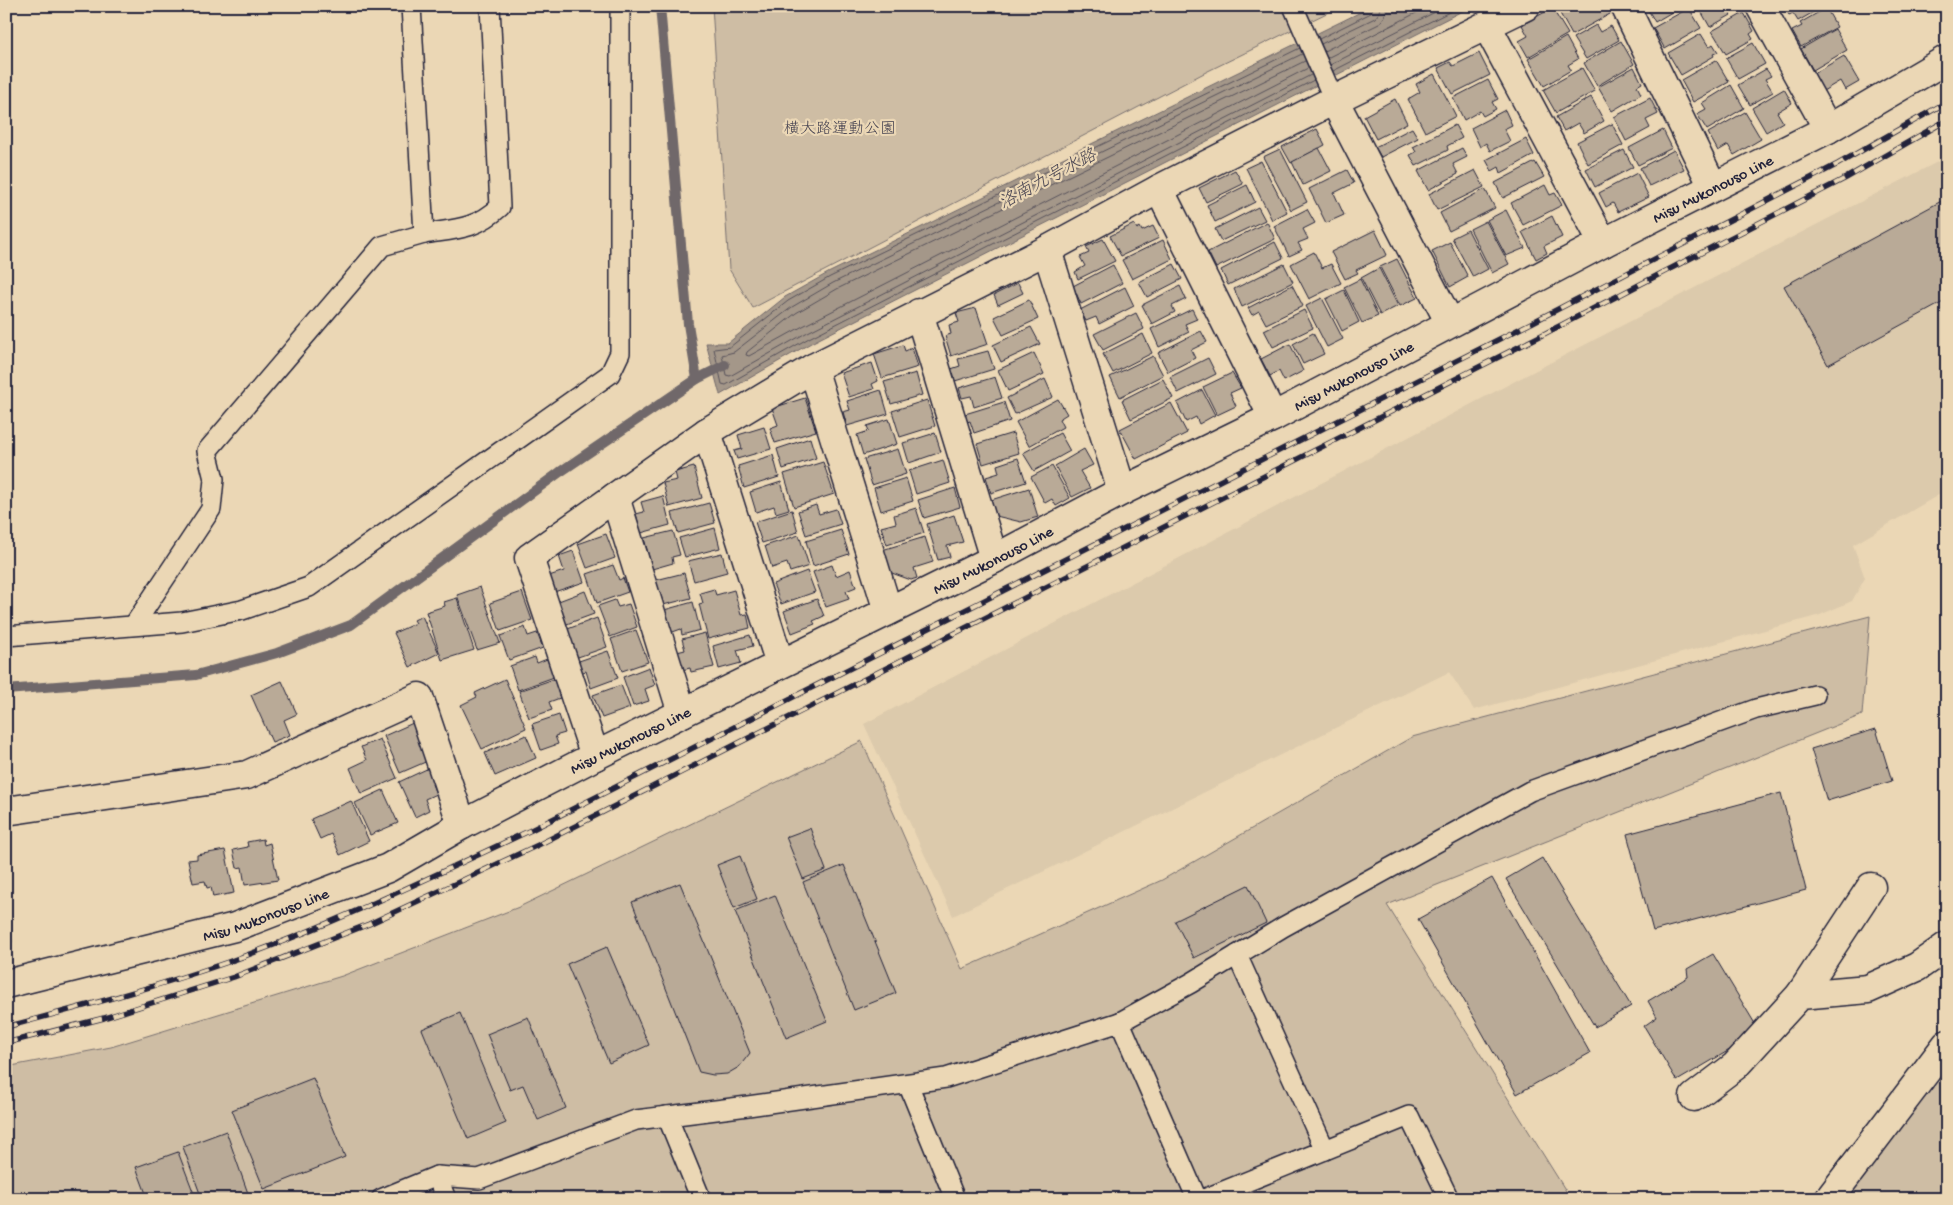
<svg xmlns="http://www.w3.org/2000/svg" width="1953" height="1205" font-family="'Gochi Hand','Klee One',sans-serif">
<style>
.built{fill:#dccaac}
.green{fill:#cebda4;stroke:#787070}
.water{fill:#a49789;stroke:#70686a}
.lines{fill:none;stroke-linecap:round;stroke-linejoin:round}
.shore{stroke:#56515a;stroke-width:1}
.stream{stroke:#70686a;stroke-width:10}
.building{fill:#b9aa97;stroke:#22223b}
.lane-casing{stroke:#22223b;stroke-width:22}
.street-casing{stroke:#22223b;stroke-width:31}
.secondary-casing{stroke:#22223b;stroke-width:31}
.lane{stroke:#ebd7b5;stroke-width:19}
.street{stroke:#ebd7b5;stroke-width:28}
.secondary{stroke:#ebd7b5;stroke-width:28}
.rail-casing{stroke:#22223b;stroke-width:5.5}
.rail{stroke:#ebd7b5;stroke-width:4;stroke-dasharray:11;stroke-linecap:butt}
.labels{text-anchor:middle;stroke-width:4.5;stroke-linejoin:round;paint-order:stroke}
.park-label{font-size:16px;fill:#444150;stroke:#ebd7b5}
.street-label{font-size:16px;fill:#22223b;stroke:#ebd7b5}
.water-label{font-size:18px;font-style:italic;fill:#494552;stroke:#ebd7b5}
</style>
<rect width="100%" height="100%" fill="#ebd7b5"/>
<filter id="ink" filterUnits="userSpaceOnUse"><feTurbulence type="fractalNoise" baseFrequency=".02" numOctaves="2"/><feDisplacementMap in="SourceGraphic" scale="10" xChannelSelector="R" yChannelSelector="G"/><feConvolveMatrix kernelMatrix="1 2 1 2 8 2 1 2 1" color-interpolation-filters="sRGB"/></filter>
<g filter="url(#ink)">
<!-- built -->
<polygon class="built" points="1947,157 1947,490 1853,545 1865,578 1852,601 1820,615 1474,710 1449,672 953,916 864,724 1519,379"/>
<!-- green -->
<g class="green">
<polygon points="712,6 1341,6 1206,72 753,308 729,269"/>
<polygon points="1870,616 1862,715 1387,905 1571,1199 6,1199 6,1067 111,1047 342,976 519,907 862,741 962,969 1162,880 1412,737"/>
<polygon points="1947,1044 1947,1199 1829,1199"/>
</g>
<!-- water -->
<polygon class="water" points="1373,6 1472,6 811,343 720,395 706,343 728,343 785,297 828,273"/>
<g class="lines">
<!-- shore -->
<g class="shore">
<polyline points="1319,39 1371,13 1374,6"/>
<polyline points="1321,44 1375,18 1379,13 1380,6"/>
<polyline points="1300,48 830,277 788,301 730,347 714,349 722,384 726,385 809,338 1314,80"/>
<polyline points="1324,51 1379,24 1385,16 1387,6"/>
<polyline points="1302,54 833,283 792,307 734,352 722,355 726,375 730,376 806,333 1311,75"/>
<polyline points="1327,58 1430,6"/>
<polyline points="1305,61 837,289 796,313 747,352 746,355 749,356 803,326 1308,68"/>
<polyline points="1330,65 1447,6"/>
<polyline points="1333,71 1461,6"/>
</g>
<!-- stream -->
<g class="stream">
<polyline points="660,6 688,324 697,379"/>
<polyline points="6,690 196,675 277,653 351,625 560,472 697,379 725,365"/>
</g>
</g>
<!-- building -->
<g class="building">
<polygon points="1560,6 1606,6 1610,14 1572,35 1557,8"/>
<polygon points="1646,6 1682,6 1655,22"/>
<polygon points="1698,6 1735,6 1728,11 1731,15 1710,27"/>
<polygon points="1784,6 1824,6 1798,21 1793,13 1789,15"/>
<polygon points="1552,8 1568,34 1528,57 1519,41 1528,36 1522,25"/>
<polygon points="1689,8 1701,28 1665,49 1653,28"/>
<polygon points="1826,8 1837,27 1801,47 1792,31 1802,26 1800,23"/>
<polygon points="1744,13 1754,31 1750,34 1753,39 1726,54 1712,31"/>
<polygon points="1596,25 1600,32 1611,26 1619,40 1586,59 1573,38"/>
<polygon points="1835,29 1847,50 1813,70 1801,49"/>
<polygon points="1701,34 1709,47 1713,44 1718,52 1713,54 1714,56 1681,75 1668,53"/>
<polygon points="1566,37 1578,59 1568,65 1571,70 1544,86 1528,59"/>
<polygon points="1621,41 1634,64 1597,86 1584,63"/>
<polygon points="1753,43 1765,64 1738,79 1726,58"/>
<polygon points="1479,53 1490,75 1452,94 1438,68 1450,62 1453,66"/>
<polygon points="1844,56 1859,82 1845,90 1840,81 1823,91 1813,74"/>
<polygon points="1716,60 1729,82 1693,102 1681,80"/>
<polygon points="1634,67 1642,83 1637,86 1641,94 1612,111 1598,87"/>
<polygon points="1582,68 1595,91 1556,113 1543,90"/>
<polygon points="1766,69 1771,76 1765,79 1773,92 1750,105 1738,85"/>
<polygon points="1434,74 1456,116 1425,132 1408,99 1420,92 1416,84"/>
<polygon points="1488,80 1498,99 1492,102 1496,109 1483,116 1480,111 1464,120 1453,98"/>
<polygon points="1731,85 1744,108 1707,130 1697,114 1706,109 1702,103"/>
<polygon points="1784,89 1792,103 1777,112 1783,122 1766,132 1752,108"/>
<polygon points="1591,97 1604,121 1584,133 1578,123 1564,131 1556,117"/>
<polygon points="1650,98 1658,114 1646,120 1650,128 1626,141 1614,117"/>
<polygon points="1395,99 1407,123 1376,139 1364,116"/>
<polygon points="1505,110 1512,125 1504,129 1510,141 1490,151 1486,143 1480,147 1471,128"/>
<polygon points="1745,112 1761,139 1734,155 1728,145 1718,151 1708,133"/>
<polygon points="1612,124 1623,145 1588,164 1577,142"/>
<polygon points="1455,125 1462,138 1447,146 1448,150 1416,166 1410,155 1416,152 1413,147"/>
<polygon points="1412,128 1418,138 1381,157 1375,147"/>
<polygon points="1317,129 1325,145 1291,163 1282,147"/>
<polygon points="1663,130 1672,148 1638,165 1629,148"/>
<polygon points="1526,139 1534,155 1501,173 1499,167 1492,171 1486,160"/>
<polygon points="1319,148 1331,171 1303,185 1292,162"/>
<polygon points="1462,148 1467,157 1453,164 1458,174 1428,190 1418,171"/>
<polygon points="1280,149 1307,202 1291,210 1263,157"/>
<polygon points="1624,150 1633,167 1595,187 1586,169"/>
<polygon points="1674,150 1684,169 1649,186 1640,168"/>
<polygon points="1261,161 1287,212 1272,220 1246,168"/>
<polygon points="1535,162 1544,177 1503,198 1495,183"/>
<polygon points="1235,170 1243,184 1206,202 1199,188"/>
<polygon points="1347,170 1354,183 1334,193 1344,215 1326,223 1309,189"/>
<polygon points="1475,170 1484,187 1437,210 1429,194"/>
<polygon points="1637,173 1649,197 1618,212 1613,203 1606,207 1599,193"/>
<polygon points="1247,185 1255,202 1215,222 1207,205"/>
<polygon points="1545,185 1550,195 1555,193 1562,205 1523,225 1511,203"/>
<polygon points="1485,189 1495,208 1449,231 1440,213"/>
<polygon points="1947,198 1947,300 1828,365 1784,286"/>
<polygon points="1258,207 1265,220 1221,241 1215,229"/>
<polygon points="1307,209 1315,223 1303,229 1308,239 1298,243 1302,250 1289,256 1274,226"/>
<polygon points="1506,210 1525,248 1506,256 1487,220"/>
<polygon points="1552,216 1562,237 1544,246 1547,253 1536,259 1522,232"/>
<polygon points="1486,221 1509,264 1492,273 1470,229"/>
<polygon points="1267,222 1275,239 1216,268 1208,252"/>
<polygon points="1134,224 1137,229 1140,227 1142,231 1153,226 1159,238 1121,256 1110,236"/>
<polygon points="1375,230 1387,255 1356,270 1358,273 1345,279 1331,252"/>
<polygon points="1468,230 1488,269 1473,277 1452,238"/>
<polygon points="1103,239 1115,261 1078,279 1075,272 1085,266 1080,257 1089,253 1086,247"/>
<polygon points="1163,240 1172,259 1132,279 1122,260"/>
<polygon points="1275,242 1283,258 1228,285 1221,270"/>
<polygon points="1450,242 1468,277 1450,287 1432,251"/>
<polygon points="1314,252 1322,268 1331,264 1341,283 1309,299 1291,264"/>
<polygon points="1397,259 1417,298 1400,306 1380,267"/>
<polygon points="1174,264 1182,279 1147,297 1139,282"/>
<polygon points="1284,264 1293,282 1242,307 1234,289"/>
<polygon points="1113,265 1122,283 1081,304 1073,286"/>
<polygon points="1379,268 1398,306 1380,315 1361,278"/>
<polygon points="1360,279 1378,316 1362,323 1344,287"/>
<polygon points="1018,283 1023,293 998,305 994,295"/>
<polygon points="1292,285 1303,306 1266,324 1259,311 1252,315 1248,308"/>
<polygon points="1180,286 1186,299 1172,306 1175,312 1152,324 1142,305"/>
<polygon points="1125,287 1134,306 1099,324 1096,317 1086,321 1080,310"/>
<polygon points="1344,290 1359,322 1342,331 1326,299"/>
<polygon points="1322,298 1343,339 1327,347 1306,306"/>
<polygon points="1029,300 1038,319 1003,335 994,317"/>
<polygon points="976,308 988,344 951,356 945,336 951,334 949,325 959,322 956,313"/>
<polygon points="1192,309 1197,319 1185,324 1189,332 1159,347 1151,329"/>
<polygon points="1304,310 1313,328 1273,347 1264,330"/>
<polygon points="1136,313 1144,329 1103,350 1094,334"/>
<polygon points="1031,327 1040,344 1001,362 993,345"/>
<polygon points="1201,331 1207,342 1191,350 1195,358 1168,372 1158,353"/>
<polygon points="1313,333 1324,354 1303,364 1293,344"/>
<polygon points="1143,334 1152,353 1113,373 1103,354"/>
<polygon points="1290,344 1303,371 1284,381 1279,371 1270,376 1261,359"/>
<polygon points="903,345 905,351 912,348 918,367 882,378 874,354"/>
<polygon points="988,351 994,369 955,381 951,369 960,366 958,359"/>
<polygon points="1034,353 1044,374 1008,391 998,370"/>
<polygon points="1153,356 1163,375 1120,397 1110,377"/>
<polygon points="1208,358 1216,374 1178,393 1170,377"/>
<polygon points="872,363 878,381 872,384 874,389 849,397 841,373"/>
<polygon points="916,373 922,395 891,404 884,382"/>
<polygon points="1232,373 1241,388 1230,393 1236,406 1217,415 1203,387"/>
<polygon points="995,377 1002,398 974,407 971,396 962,398 959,388"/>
<polygon points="1045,379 1053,397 1015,414 1007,398"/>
<polygon points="1163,379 1173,398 1131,419 1122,400"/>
<polygon points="881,390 888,414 847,426 843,412 850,410 847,401"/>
<polygon points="1202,390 1215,415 1199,424 1196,417 1186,422 1177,403"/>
<polygon points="805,398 816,431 775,443 770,428 778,425 772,408"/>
<polygon points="1058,399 1067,414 1059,419 1063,427 1029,446 1016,422"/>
<polygon points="927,400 935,426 900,437 892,411"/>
<polygon points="1004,402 1010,421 974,433 970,421 967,422 965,414"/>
<polygon points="1171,403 1187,433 1136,459 1120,429"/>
<polygon points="889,419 897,444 863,455 857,435 869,431 867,426"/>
<polygon points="764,427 771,449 737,459 734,451 742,449 738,435"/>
<polygon points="935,433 941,452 909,463 903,443"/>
<polygon points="1013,433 1019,453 983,464 977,444"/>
<polygon points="1060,433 1070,451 1034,471 1023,453"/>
<polygon points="810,438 816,458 783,469 777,449"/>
<polygon points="898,449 906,474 872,485 864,459"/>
<polygon points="1084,449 1093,465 1080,471 1090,488 1072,497 1055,466"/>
<polygon points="773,455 779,477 744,488 738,466"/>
<polygon points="1018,458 1026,482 991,493 986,477 999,473 997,465"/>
<polygon points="943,460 950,483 916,494 909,471"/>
<polygon points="823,462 834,494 794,507 784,474"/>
<polygon points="1052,466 1070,498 1056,506 1052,499 1045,503 1031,477"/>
<polygon points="694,467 702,498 669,507 663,483 677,480 675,472"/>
<polygon points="906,478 913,501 881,511 874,488"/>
<polygon points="781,482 789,509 776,513 774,506 756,512 750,492"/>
<polygon points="955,488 960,507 924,518 918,500"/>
<polygon points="1029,488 1038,517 1021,522 996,516 991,500"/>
<polygon points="663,496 670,525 641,533 636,514 644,512 641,502"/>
<polygon points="709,503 715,523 678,533 672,513"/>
<polygon points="816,505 819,514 836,509 841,524 806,535 798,511"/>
<polygon points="916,508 924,533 887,545 881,527 896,523 894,515"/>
<polygon points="792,510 798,532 762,543 755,522"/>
<polygon points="954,515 963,542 947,546 950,557 938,560 927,524"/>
<polygon points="715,528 720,548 685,557 679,538"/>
<polygon points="841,530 849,554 813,566 806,541"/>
<polygon points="673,531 680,555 672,557 673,563 652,569 644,538"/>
<polygon points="606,534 615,558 587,568 578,544"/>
<polygon points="799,535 809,566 790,572 787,563 772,568 765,546"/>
<polygon points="925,537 933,562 914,568 917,578 911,580 889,572 882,550"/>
<polygon points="573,551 584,582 554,592 549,576 564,571 559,556"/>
<polygon points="722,553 727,572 694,581 688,561"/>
<polygon points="613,565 619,580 623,578 628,592 597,603 587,574"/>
<polygon points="832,565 836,576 850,570 856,587 846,591 849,599 826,607 813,572"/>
<polygon points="807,571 815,592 781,604 773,584"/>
<polygon points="684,573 691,598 663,605 656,580"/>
<polygon points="480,587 500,643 477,650 457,595"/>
<polygon points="714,589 716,595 734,590 741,615 747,614 750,628 708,639 699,604 703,603 700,593"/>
<polygon points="585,591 594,614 564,625 556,602"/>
<polygon points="522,592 532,620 500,631 490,603"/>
<polygon points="457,598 474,650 442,660 426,612 445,606 444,602"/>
<polygon points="817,599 824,616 813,621 815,624 792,633 784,611"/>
<polygon points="615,600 618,607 629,604 637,627 610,637 598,606"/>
<polygon points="693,602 700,630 682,635 681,629 670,633 664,610"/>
<polygon points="422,616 439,653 410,667 394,633 416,623 414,620"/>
<polygon points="597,618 607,647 575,658 565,630"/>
<polygon points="525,627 528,636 537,633 543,648 509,660 500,636"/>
<polygon points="636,630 648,662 622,671 611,639"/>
<polygon points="705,633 714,667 691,672 690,668 682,670 677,652 685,650 682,639"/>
<polygon points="750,635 753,646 737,650 741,663 719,669 713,646"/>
<polygon points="608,651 618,678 591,688 586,671 580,673 576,662"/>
<polygon points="535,657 537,663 547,659 554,677 518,690 510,666"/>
<polygon points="649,667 655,685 645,689 649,701 633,706 623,677"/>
<polygon points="505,679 526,728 482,749 461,705 477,697 475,693"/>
<polygon points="554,679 560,698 549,702 552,710 529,718 519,691"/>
<polygon points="282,681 297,714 284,720 290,735 272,742 251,695"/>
<polygon points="621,685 630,708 602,718 593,695"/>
<polygon points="559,715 565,733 555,736 558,744 541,750 532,724"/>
<polygon points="413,723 430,760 400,773 384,736"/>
<polygon points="1876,729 1892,781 1827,801 1811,749"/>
<polygon points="526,735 536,758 495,776 485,753"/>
<polygon points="380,739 397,778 361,794 350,768 367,760 361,747"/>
<polygon points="433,766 440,781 432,784 436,794 425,799 429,810 415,817 399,782"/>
<polygon points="383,790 398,823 370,835 355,803"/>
<polygon points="1781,793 1806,890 1653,931 1627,834"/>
<polygon points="351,801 369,841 340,855 331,834 320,839 311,819"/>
<polygon points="810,828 826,870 803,879 786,837"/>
<polygon points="263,839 264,845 270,843 278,880 245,885 242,867 237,868 233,850 248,847 247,842"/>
<polygon points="225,850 234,893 213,897 211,887 207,888 205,881 193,883 188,860 197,859 197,855"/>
<polygon points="740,856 757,899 734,908 717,865"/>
<polygon points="1542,858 1631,1006 1595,1027 1506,879"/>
<polygon points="844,865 896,993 854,1010 803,882"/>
<polygon points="1492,878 1590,1053 1517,1094 1418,919"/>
<polygon points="680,883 750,1053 739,1067 727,1074 713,1075 699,1072 632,902"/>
<polygon points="1248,885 1266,923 1194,958 1175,921"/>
<polygon points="775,895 827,1021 786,1038 735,911"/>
<polygon points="6,897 12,942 6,943"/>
<polygon points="607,947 649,1045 609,1063 567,964"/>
<polygon points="1713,954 1760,1032 1677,1081 1644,1026 1657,1017 1648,1001 1688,977 1687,969"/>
<polygon points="460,1013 506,1123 468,1139 422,1029"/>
<polygon points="528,1017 566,1108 538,1120 523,1085 510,1090 487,1034"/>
<polygon points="313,1078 345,1157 264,1189 232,1110"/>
<polygon points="226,1131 250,1199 202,1199 183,1147"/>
<polygon points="178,1152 196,1199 148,1199 136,1167"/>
</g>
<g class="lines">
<!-- lane casing -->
<g class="lane-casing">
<g id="lane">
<polyline points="1293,6 1334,100"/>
<path d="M424,234C455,229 475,230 500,207L490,6"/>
<polyline points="134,625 211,509 214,479 207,451 382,246 424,234 411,6"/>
<polyline points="6,636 182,622 242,610 309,587 610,374 620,353 620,6"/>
<polyline points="1237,955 1325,1150"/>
<polyline points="1120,1022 1191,983 1283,927 1530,791 1756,709 1815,695"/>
<polyline points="908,1084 955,1199"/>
<polyline points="667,1116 701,1199"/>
<polyline points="437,1176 479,1179 636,1120 748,1106 946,1078 1120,1022 1197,1199"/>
<polyline points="381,1199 437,1176 446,1199"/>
<polyline points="1204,1199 1409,1116 1449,1199"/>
</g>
</g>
<!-- street casing -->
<g class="street-casing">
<g id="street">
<polyline points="1625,6 1713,187"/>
<polyline points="1760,6 1828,129"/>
<polyline points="1487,26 1603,243"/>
<polyline points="1334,100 1450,323"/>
<polyline points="1159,189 1273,417"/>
<polyline points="1047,250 1122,491"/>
<polyline points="919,313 994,559"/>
<polyline points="813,368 888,611"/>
<polyline points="707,432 780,664"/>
<polyline points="615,497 682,713"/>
<polyline points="595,756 529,558 707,432 813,368 1047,250 1159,189 1334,100 1526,6"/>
<polyline points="6,811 247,775 419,697 462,825"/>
<polyline points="1800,995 1871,887"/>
<polyline points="1694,1097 1735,1066 1800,995 1868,989 1917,967 1947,946"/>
<polyline points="1829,1199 1947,1044"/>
</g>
</g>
<!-- secondary casing -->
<g class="secondary-casing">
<g id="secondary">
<path id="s1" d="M6,984L235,927L388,868L462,825L595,756L994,559L1122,491L1273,417L1603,243L1828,129L1947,59"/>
</g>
</g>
<!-- lane -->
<use href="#lane" class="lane"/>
<!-- street -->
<use href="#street" class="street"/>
<!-- secondary -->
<use href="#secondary" class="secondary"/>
<!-- rail casing -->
<g class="rail-casing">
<g id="rail">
<path d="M6,1027C81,1007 156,987 228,962C332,925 431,877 531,830L1533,322L1838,164L1947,102"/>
<polyline points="6,1043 104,1018 234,977 369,924 538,845 1540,336 1846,178 1947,120"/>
</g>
</g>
<!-- rail -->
<use href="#rail" class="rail"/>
</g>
</g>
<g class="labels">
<!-- park labels -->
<g class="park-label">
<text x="840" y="133">横大路運動公園</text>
</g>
<!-- street labels -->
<g class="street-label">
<text dy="6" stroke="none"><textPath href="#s1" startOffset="1889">Misu Mukonouso Line</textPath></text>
<text dy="6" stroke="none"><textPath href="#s1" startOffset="1484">Misu Mukonouso Line</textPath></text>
<text dy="6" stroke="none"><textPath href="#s1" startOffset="1079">Misu Mukonouso Line</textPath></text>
<text dy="6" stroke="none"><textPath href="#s1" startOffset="674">Misu Mukonouso Line</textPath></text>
<text dy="6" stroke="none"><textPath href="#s1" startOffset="269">Misu Mukonouso Line</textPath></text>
</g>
<!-- water labels -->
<g class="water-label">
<text transform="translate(1047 178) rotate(-28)" y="6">洛南九号水路</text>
</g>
</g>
<!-- margin -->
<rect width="1953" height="1205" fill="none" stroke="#ebd7b5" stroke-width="25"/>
<rect x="12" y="12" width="1928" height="1180" fill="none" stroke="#22223b" stroke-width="2" filter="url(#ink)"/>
</svg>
